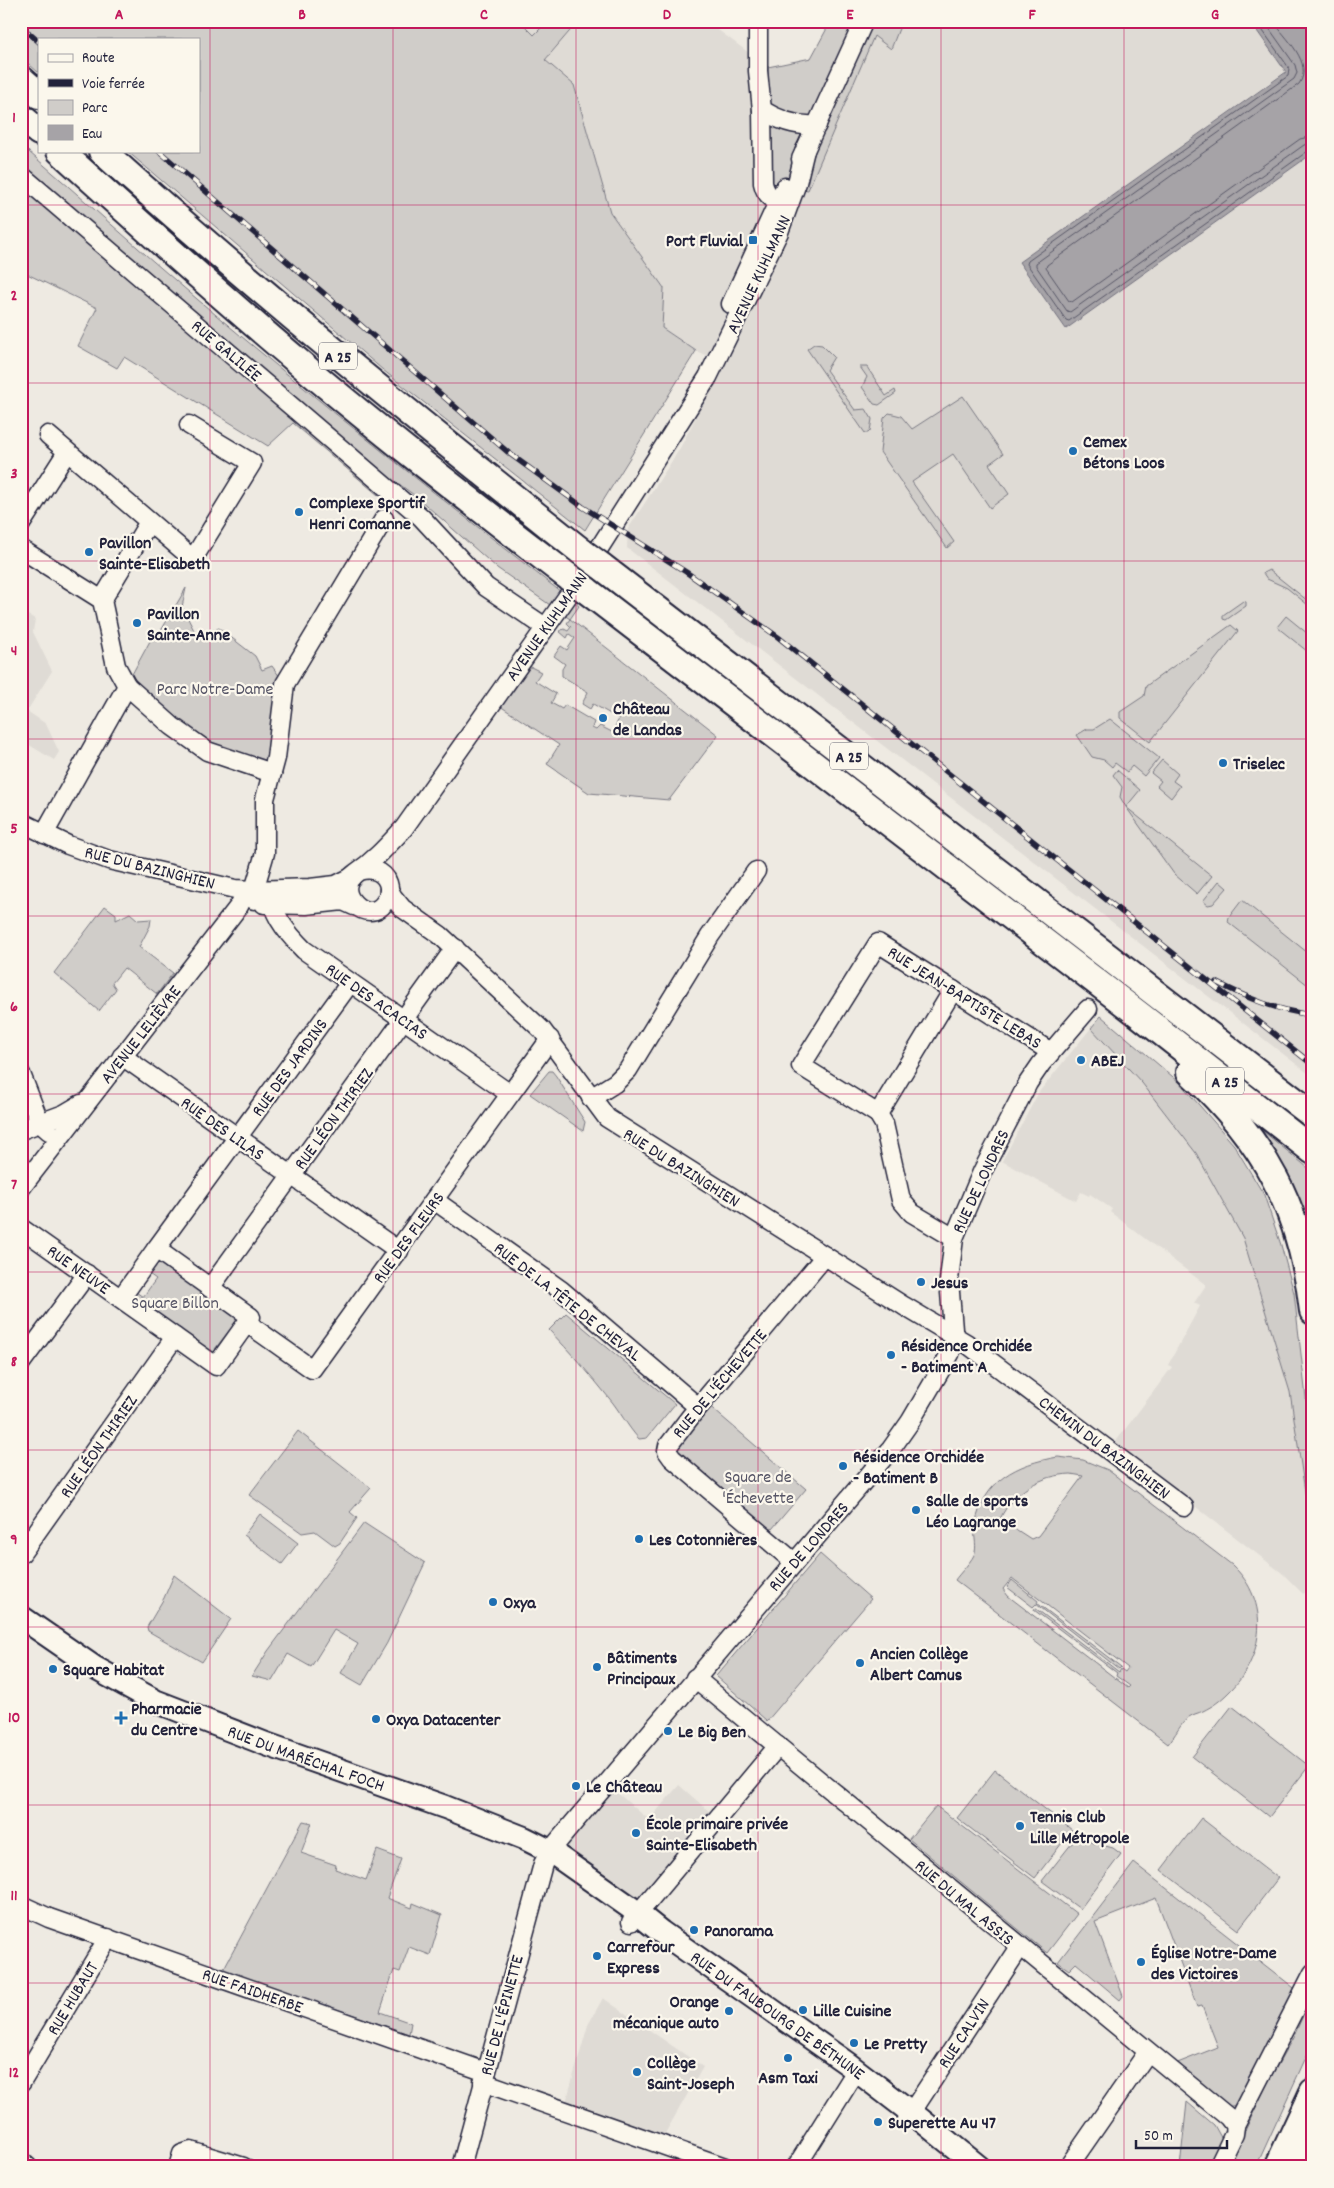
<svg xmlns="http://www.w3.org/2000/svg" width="1334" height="2188" font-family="Dekko,sans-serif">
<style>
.built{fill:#dfdbd5}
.green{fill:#d0cdc9;stroke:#797882;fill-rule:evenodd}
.water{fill:#a6a3a7;stroke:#716f7c}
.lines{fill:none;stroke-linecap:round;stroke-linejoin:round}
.shore{stroke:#575666;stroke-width:1}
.minor-casing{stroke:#22223b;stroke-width:21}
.major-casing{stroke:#22223b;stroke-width:26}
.highway-casing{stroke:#22223b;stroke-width:30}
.minor{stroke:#fbf7ec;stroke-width:18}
.major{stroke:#fbf7ec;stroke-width:22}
.highway{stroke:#fbf7ec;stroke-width:26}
.rail-casing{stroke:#22223b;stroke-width:5.5}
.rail{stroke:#fbf7ec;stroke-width:4;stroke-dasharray:11;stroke-linecap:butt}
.highway-bridge-casing{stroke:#22223b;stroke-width:30;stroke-linecap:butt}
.highway-bridge{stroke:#fbf7ec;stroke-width:26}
.grid{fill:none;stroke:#c2185b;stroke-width:1;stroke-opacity:0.55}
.poi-dot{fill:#1f6fb2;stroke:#fbf7ec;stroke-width:2}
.labels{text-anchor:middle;stroke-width:4.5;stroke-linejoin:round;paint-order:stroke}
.shield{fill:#fbf7ec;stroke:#636270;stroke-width:1}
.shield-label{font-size:16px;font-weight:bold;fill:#22223b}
.poi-label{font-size:18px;font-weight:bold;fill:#22223b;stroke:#fbf7ec;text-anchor:start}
.street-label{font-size:18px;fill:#22223b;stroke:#fbf7ec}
.park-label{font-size:18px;fill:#565566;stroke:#fbf7ec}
.neatline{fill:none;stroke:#c2185b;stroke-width:2}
.grid-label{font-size:16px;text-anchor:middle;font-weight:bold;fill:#c2185b}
</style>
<rect width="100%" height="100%" fill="#eeeae2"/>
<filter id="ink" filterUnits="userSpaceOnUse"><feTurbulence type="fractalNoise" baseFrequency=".02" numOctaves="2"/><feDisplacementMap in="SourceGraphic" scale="10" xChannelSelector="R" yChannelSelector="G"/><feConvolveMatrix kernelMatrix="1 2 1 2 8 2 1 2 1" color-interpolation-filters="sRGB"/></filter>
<g filter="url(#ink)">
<!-- built -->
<g class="built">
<polygon points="520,21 548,21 534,35"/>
<polygon points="572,21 706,21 768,67 772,182 808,190 874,35 891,49 902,21 1250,21 1286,71 1019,262 1066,329 1313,153 1313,1077 627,548 628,529 679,450 724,363 696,351 662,328 664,288 610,212 574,85 545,60 575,25"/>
<polygon points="21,611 35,619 33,632 52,671 27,711 46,724 59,752 54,760 21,740"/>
<polygon points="1091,1028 1142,1083 1196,1153 1243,1238 1290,1392 1313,1545 1313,1580 1303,1594 1282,1573 1114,1444 1172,1367 1168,1365 1200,1306 1194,1303 1206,1285 1110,1212 1112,1209 1090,1194 1089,1196 1081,1192 1076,1201 1002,1161 1039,1092"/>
<polygon points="679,1785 711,1813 642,1896 637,1897 566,1847 614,1790 649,1820"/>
<polygon points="603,1998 703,2067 663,2137 566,2102 588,2025"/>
</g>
<!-- green -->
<g class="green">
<polygon points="21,21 520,21 534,35 548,21 572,21 575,25 545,60 574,85 610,212 664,288 662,328 696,351 585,530 383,370 127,151 199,151 199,39 39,39 39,73 21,57"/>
<polygon points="831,21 902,21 891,49 874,36 808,190 772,183 768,67 811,58"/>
<path d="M21,145C80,196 138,249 197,299C322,405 450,506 579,606L570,619L718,735L669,800L589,793L547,764L559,745L500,706L529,666L541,672L535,681L556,694L551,703L562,709L565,705L594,722L592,728L596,730L600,726L612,732L619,719L593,704L590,709L582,704L588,692L562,676V669L565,664L554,656L561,646L567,650L575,638L569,634L567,638L559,631L564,629L568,631L571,627L567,623L570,619L497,568L418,498L395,481L378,495L293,423L268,446L124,357L117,368L78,346L97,308L21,271Z"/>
<polygon points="814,344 822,345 834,357 826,370 855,410 866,409 872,419 870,431 868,433 865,433 807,349"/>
<polygon points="860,367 867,367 886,396 895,390 896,393 879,405 874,404 862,387 867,377"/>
<polygon points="963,396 1003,454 989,464 1009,494 990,508 953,454 912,482 954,542 947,548 880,452 884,418 889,413 901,416 912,429"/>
<polygon points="1269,570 1313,605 1313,609 1287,588 1267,579 1263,573"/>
<polygon points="186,588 182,607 198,638 219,628 255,656 262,670 272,666 280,677 270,757 259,764 204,741 148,697 130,678 150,641 162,629"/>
<polygon points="1243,601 1246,602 1246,606 1226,620 1223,619 1223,615"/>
<polygon points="1286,616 1313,638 1313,656 1277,627"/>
<polygon points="1231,625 1238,631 1150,742 1120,718 1120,712 1144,696 1146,686"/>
<polygon points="1110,719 1159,758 1144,776 1132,766 1127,772 1115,763 1112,767 1104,760 1092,757 1077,735 1087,729 1094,729"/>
<polygon points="1162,760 1178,774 1173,781 1180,786 1171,798 1157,786 1161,781 1151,773"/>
<polygon points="1117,770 1140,790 1126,807 1212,876 1197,894 1174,874 1126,807 1120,797 1122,787 1113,775"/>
<polygon points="1219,881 1227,888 1213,904 1208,905 1203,901"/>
<polygon points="1242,900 1313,957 1313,989 1228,922 1229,917"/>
<polygon points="105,906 116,914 116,920 130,913 138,920 151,919 150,926 139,947 173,973 157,994 124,968 112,983 116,989 99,1011 54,973"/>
<polygon points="1101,1016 1179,1082 1234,1145 1264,1195 1281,1245 1294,1293 1313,1459 1313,1545 1290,1392 1243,1238 1196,1153 1142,1083 1091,1028"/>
<polygon points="549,1071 552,1071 556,1076 585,1122 583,1131 530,1094"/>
<path d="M1253,1123L1313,1172V1243C1302,1199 1277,1161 1253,1123Z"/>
<polygon points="157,1263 163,1264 242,1320 241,1329 234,1324 215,1349 221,1355 213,1357 132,1297 136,1292 143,1297 156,1279 149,1274"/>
<path d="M566,1313L675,1404L647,1438L639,1439C627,1426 620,1411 609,1398C590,1374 570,1352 549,1330Z"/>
<polygon points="707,1404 806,1489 772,1529 760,1526 677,1455 675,1447"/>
<polygon points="298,1431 371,1488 350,1512 357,1518 340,1543 335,1546 315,1531 302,1533 249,1495"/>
<path d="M1058,1457L1083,1460L1108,1470L1232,1565C1271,1601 1265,1658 1228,1693C1220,1701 1213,1706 1203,1711C1199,1713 1193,1714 1189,1717C1181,1723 1175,1736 1168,1744L955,1580C959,1574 974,1559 975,1552C977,1544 973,1534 975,1525C984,1480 1016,1464 1058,1457ZM1071,1474L1083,1476L1038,1536L1031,1539L1000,1519C1013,1491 1042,1475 1071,1474ZM1012,1578L1128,1668L1125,1672L1121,1669L1119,1672L1035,1608L1034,1610L1117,1673L1116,1676L1130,1686L1128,1688L1008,1596L1003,1589Z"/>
<polygon points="260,1514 298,1543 282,1564 244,1535"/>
<polygon points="364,1523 425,1563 387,1643 362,1685 341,1673 358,1644 334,1630 311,1667 288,1654 272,1681 252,1676 268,1651"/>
<polygon points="820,1554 871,1599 767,1721 716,1676"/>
<polygon points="174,1575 231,1619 202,1662 148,1631 147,1627 164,1598"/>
<polygon points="1012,1580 1038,1601 1037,1603 1121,1667 1119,1669 1036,1604 1033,1607 1007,1587"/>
<polygon points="1232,1706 1309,1766 1269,1817 1192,1757"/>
<polygon points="995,1770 1072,1830 1035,1878 957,1818"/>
<polygon points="936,1806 1077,1914 1047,1953 909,1839"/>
<polygon points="1201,1818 1278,1878 1238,1930 1161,1870"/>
<polygon points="303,1821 312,1823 301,1853 336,1865 335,1869 366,1880 377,1850 401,1859 387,1898 412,1908 413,1903 442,1915 430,1955 409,1947 400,1972 394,1970 380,2012 411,2023 409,2034 223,1970"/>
<polygon points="1076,1838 1113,1848 1121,1854 1080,1909 1042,1881"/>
<polygon points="1134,1863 1298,1991 1241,2104 1227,2107 1175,2064 1218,2047 1202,2006 1197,2007 1156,1898 1095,1922 1123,1996 1120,2000 1076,1963 1069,1970 1058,1962"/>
<polygon points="1313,1993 1313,2042 1256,2167 1228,2167 1266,2086 1294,2036"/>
<polygon points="1187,2102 1214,2125 1223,2141 1209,2167 1180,2167"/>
</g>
<!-- water -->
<polygon class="water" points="1250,21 1313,21 1313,153 1066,329 1019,262 1286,72"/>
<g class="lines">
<!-- shore -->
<g class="shore">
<polyline points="1256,21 1289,68 1288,76 1028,261 1027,264 1066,320 1069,321 1308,151 1313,150"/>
<polyline points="1264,21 1295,65 1297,73 1294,79 1036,263 1036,266 1067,311 1070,312 1304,145 1313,143"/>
<path d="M1273,21C1285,38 1314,63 1299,84L1047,265L1046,268L1069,301L1072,302L1300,139L1313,136"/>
</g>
<!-- minor casing -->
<g class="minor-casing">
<g id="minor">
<path d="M758,21V71L762,110L763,183C766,197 774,200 787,206"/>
<path d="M762,110C780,121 797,127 817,125"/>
<polyline points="801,159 864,21"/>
<polyline points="21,175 421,517 486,587 545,627"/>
<polyline points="731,304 785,187"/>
<polyline points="48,435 193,559 252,463 189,425"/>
<polyline points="21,524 67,452"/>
<polyline points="21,549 102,600 116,666 127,686 44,834"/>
<polyline points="102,600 149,522"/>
<polyline points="127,686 172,726 207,751 272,773"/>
<polyline points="21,822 68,845 109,860 235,889 254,890"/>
<path d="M359,871C371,867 384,871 388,883C390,889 389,896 385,902C368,928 330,891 356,873C375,860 388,845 404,828L577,583L708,377L779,232L797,183L805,150"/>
<path d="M277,890L272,896C271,915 291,937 304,950L510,1094"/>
<polyline points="389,890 393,897 402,908 440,935 542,1030 607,1118 904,1306 966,1343 1184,1507"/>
<polyline points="254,900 254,890 265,853 265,799 276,758 285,684 384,519"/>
<polyline points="264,904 306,905 343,901 354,906"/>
<polyline points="953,990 878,1114 884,1124 901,1200 912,1213 954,1238"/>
<polyline points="122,1056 399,1251"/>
<polyline points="21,1074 40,1123 49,1131"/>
<polyline points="591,1098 615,1083 628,1070 710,936 756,871"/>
<polyline points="878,1114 801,1066 878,943 1051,1052"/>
<polyline points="21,1130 64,1114 81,1104"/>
<polyline points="21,1188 239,906 245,894 254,890 310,888 336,885 352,877"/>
<polyline points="434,1200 561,1290 698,1407"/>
<polyline points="21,1228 216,1366 251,1317 156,1249 121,1298"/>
<polyline points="156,1249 350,983"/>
<polyline points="210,1288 455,948"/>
<polyline points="247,1323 312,1369 550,1039"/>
<polyline points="21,1363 87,1274"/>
<polyline points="21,1554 175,1337"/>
<polyline points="794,1562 672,1458 667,1451 668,1446 691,1416 825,1256"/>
<polyline points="695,1678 1228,2117 1235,2126"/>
<polyline points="21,1905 49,1918 486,2072"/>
<polyline points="631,1922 778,1746"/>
<polyline points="483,2082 725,2167"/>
<polyline points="21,2083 108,1938"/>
<polyline points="907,2119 1020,1947"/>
<polyline points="21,2161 28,2167"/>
<polyline points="178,2167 182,2154 191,2151 244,2167"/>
<polyline points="461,2167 543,1864 550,1851 570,1827 891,1449 910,1422 950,1354 954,1342 949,1280 954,1238 982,1172 1028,1083 1041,1064 1088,1009"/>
<polyline points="796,2167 856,2071"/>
<polyline points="1068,2167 1147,2053"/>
<polyline points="1218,2167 1234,2134 1235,2126 1313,1973"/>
</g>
</g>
<!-- major casing -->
<g class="major-casing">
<g id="major">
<path id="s1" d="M21,1617L95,1668L155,1701L266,1744L445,1807L524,1838L550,1851L631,1908L661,1932L848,2064L921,2120L979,2167"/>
</g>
</g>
<!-- highway casing -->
<g class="highway-casing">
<g id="highway">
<polyline points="21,79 39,95"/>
<polyline points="21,117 39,132"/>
<path d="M60,151C139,223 219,295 301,364C387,437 477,506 566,575"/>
<path d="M102,151C257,291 419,422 582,552"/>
<polyline points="601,566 1313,1115"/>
<polyline points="586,590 1141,1016 1313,1151"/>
<path d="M1190,1072C1264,1140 1302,1210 1313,1311"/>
<polyline points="1278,2167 1313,2092"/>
<polyline points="1306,2167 1313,2150"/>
</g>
</g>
<!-- minor -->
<use href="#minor" class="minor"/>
<!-- major -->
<use href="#major" class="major"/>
<!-- highway -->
<use href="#highway" class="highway"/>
<!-- rail casing -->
<g class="rail-casing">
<g id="rail">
<polyline points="21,26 39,42"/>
<polyline points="159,151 510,454 583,507 686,572 778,637 1313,1065"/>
<path d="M1216,982C1247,998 1278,1011 1313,1015"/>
</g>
</g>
<!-- rail -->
<use href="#rail" class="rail"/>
<!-- highway-bridge casing -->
<g class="highway-bridge-casing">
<g id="highway-bridge">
<polyline points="582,552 601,566"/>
<polyline points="566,575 586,590"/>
</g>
</g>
<!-- highway-bridge -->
<use href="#highway-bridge" class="highway-bridge"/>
</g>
</g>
<!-- grid -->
<path class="grid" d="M210,21V2167M393,21V2167M576,21V2167M758,21V2167M941,21V2167M1124,21V2167M21,205H1313M21,383H1313M21,561H1313M21,739H1313M21,916H1313M21,1094H1313M21,1272H1313M21,1450H1313M21,1627H1313M21,1805H1313M21,1983H1313"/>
<!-- markers -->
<g class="poi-dot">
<rect x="748" y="235" width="10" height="10" rx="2.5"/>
<circle cx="1073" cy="451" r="5"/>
<circle cx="299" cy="512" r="5"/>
<circle cx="89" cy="552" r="5"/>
<circle cx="137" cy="623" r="5"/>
<circle cx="603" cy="718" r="5"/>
<circle cx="1223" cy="763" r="5"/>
<circle cx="1081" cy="1060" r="5"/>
<circle cx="921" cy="1282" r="5"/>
<circle cx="891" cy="1355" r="5"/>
<circle cx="843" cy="1466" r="5"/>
<circle cx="916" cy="1510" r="5"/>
<circle cx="639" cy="1539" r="5"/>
<circle cx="493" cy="1602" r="5"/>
<circle cx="860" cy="1663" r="5"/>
<circle cx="597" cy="1667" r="5"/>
<circle cx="53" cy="1669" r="5"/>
<path d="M118.5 1710.5h5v5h5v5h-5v5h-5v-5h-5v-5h5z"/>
<circle cx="376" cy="1719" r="5"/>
<circle cx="668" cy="1731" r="5"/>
<circle cx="576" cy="1786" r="5"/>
<circle cx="1020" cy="1826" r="5"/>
<circle cx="636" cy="1833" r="5"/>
<circle cx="694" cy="1930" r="5"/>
<circle cx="597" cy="1956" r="5"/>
<circle cx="1141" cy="1962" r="5"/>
<circle cx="803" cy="2010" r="5"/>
<circle cx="729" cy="2011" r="5"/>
<circle cx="854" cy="2043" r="5"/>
<circle cx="788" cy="2058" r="5"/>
<circle cx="637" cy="2072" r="5"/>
<circle cx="878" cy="2122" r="5"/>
</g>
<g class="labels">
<!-- shield labels -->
<g class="shield">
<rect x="319" y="342.5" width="38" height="27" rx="4"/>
<rect x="830" y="742.5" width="38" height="27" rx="4"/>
<rect x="1206" y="1067.5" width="38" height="27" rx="4"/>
</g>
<g class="shield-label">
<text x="338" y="362">A 25</text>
<text x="849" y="762">A 25</text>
<text x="1225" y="1087">A 25</text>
</g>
<!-- poi labels -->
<g class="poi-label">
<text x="743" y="246" text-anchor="end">Port Fluvial</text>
<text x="1083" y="447">Cemex<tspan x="1083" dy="21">Bétons Loos</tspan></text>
<text x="309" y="508">Complexe Sportif<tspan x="309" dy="21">Henri Comanne</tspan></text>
<text x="99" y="548">Pavillon<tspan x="99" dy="21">Sainte-Elisabeth</tspan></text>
<text x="147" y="619">Pavillon<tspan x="147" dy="21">Sainte-Anne</tspan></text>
<text x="613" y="714">Château<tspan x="613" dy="21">de Landas</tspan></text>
<text x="1233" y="769">Triselec</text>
<text x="1091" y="1066">ABEJ</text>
<text x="931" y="1288">Jesus</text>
<text x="901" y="1351">Résidence Orchidée<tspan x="901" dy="21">- Batiment A</tspan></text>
<text x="853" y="1462">Résidence Orchidée<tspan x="853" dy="21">- Batiment B</tspan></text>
<text x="926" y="1506">Salle de sports<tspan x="926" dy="21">Léo Lagrange</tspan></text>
<text x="649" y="1545">Les Cotonnières</text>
<text x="503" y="1608">Oxya</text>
<text x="870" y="1659">Ancien Collège<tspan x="870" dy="21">Albert Camus</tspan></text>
<text x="607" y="1663">Bâtiments<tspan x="607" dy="21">Principaux</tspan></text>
<text x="63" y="1675">Square Habitat</text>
<text x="131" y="1714">Pharmacie<tspan x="131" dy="21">du Centre</tspan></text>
<text x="386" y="1725">Oxya Datacenter</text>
<text x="678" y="1737">Le Big Ben</text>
<text x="586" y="1792">Le Château</text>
<text x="1030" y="1822">Tennis Club<tspan x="1030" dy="21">Lille Métropole</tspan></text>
<text x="646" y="1829">École primaire privée<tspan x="646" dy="21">Sainte-Elisabeth</tspan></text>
<text x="704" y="1936">Panorama</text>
<text x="607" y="1952">Carrefour<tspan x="607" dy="21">Express</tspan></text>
<text x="1151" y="1958">Église Notre-Dame<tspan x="1151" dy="21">des Victoires</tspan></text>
<text x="719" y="2007" text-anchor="end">Orange<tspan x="719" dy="21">mécanique auto</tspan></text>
<text x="813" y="2016">Lille Cuisine</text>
<text x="864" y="2049">Le Pretty</text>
<text x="647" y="2068">Collège<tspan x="647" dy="21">Saint-Joseph</tspan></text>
<text x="788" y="2083" text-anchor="middle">Asm Taxi</text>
<text x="888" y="2128">Superette Au 47</text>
</g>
<!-- street labels -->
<g class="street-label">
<text transform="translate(758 274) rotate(-65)" y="6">AVENUE KUHLMANN</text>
<text transform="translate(227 350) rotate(40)" y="6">RUE GALILÉE</text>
<text transform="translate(546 626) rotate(-55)" y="6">AVENUE KUHLMANN</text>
<text transform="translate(150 867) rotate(14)" y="6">RUE DU BAZINGHIEN</text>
<text transform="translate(965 997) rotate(32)" y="6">RUE JEAN-BAPTISTE LEBAS</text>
<text transform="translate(377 1001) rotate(35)" y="6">RUE DES ACACIAS</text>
<text transform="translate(140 1034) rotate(-52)" y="6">AVENUE LELIÈVRE</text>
<text transform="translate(289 1067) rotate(-54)" y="6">RUE DES JARDINS</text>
<text transform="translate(333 1118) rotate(-54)" y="6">RUE LÉON THIRIEZ</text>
<text transform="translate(223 1128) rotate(35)" y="6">RUE DES LILAS</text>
<text transform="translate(682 1167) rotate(32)" y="6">RUE DU BAZINGHIEN</text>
<text transform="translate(980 1181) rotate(-65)" y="6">RUE DE LONDRES</text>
<text transform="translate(408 1237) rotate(-54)" y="6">RUE DES FLEURS</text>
<text transform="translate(79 1269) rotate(35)" y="6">RUE NEUVE</text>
<text transform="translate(568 1301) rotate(38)" y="6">RUE DE LA TÊTE DE CHEVAL</text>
<text transform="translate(719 1383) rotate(-50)" y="6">RUE DE L'ÉCHEVETTE</text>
<text transform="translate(98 1446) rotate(-55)" y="6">RUE LÉON THIRIEZ</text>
<text transform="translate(1105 1447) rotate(37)" y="6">CHEMIN DU BAZINGHIEN</text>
<text transform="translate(808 1546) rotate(-49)" y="6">RUE DE LONDRES</text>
<text dy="6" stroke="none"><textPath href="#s1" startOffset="320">RUE DU MARÉCHAL FOCH</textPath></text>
<text transform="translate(965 1902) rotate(40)" y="6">RUE DU MAL ASSIS</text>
<text transform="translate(253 1990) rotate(19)" y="6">RUE FAIDHERBE</text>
<text transform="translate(72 1998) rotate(-59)" y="6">RUE HUBAUT</text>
<text transform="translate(501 2015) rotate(-75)" y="6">RUE DE L'ÉPINETTE</text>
<text dy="6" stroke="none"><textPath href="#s1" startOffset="862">RUE DU FAUBOURG DE BÉTHUNE</textPath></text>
<text transform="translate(963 2033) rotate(-57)" y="6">RUE CALVIN</text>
</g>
<!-- park labels -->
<g class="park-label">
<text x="215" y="694">Parc Notre-Dame</text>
<text x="175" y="1308">Square Billon</text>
<text x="758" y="1482">Square de<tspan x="758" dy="21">'Échevette</tspan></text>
</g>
</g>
<!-- margin -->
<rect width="1334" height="2188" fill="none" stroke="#fbf7ec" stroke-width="55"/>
<!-- legend -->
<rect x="38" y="38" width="162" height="115" fill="#fbf7ec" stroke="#a4a2a5"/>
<rect x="48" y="54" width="25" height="8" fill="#fbf7ec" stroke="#a4a2a5"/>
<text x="82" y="62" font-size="15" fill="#22223b">Route</text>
<rect x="48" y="79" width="25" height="8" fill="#22223b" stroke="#a4a2a5"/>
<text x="82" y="88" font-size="15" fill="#22223b">Voie ferrée</text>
<rect x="48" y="100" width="25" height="15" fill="#d0cdc9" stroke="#a4a2a5"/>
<text x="82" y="112" font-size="15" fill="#22223b">Parc</text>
<rect x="48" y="125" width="25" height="15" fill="#a6a3a7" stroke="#a4a2a5"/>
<text x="82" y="138" font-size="15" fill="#22223b">Eau</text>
<!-- scale -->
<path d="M1136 2140v8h91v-8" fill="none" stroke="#22223b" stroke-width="2.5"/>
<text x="1144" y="2140" font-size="15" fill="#22223b" stroke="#fbf7ec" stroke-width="4" paint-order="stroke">50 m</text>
<rect x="28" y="28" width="1278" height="2132" class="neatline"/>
<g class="grid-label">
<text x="119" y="19">A</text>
<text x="302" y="19">B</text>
<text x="484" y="19">C</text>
<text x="667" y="19">D</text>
<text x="850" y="19">E</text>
<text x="1032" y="19">F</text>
<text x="1215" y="19">G</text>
<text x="14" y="122">1</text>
<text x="14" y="300">2</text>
<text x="14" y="478">3</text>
<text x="14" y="655">4</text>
<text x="14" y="833">5</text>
<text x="14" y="1011">6</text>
<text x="14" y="1189">7</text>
<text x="14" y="1366">8</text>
<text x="14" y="1544">9</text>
<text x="14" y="1722">10</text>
<text x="14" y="1900">11</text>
<text x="14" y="2077">12</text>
</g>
</svg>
